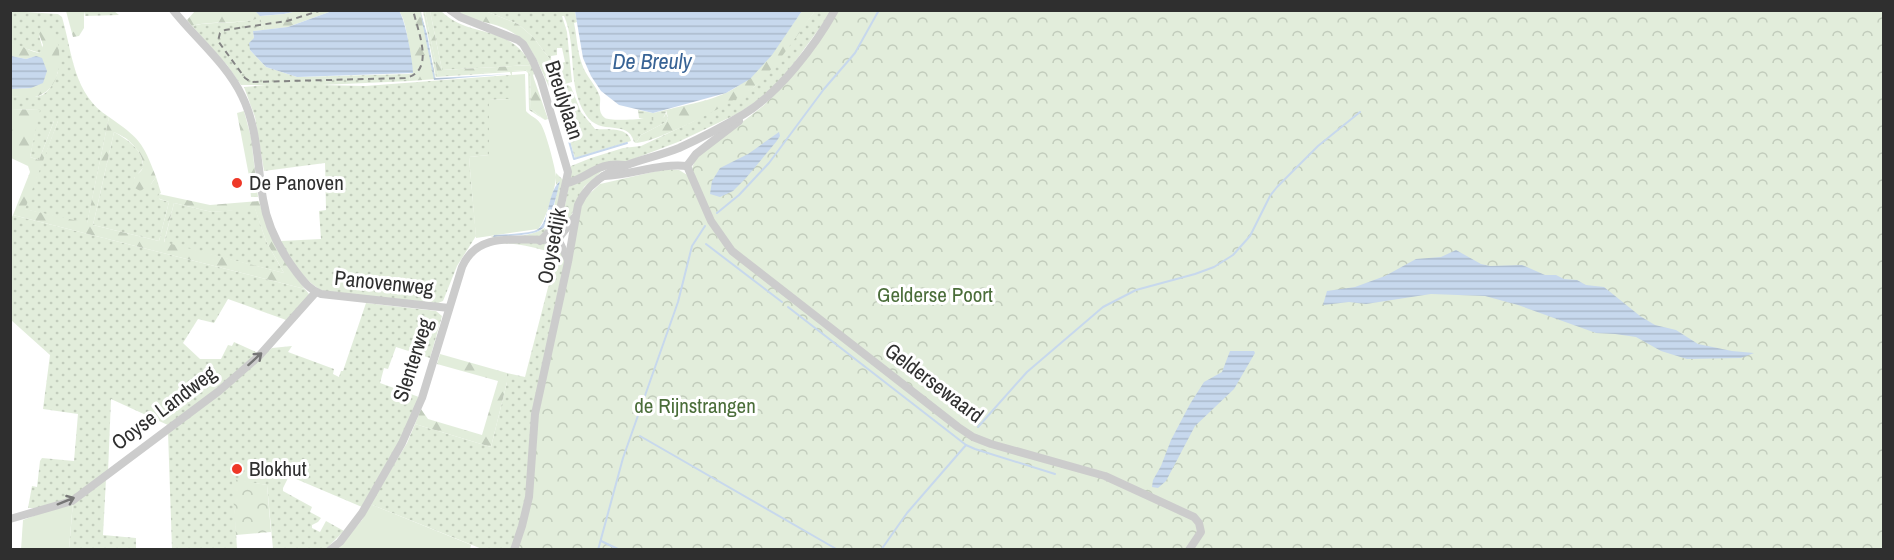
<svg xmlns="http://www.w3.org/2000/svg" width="1894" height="560" font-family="'Archivo Narrow',sans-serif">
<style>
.grass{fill:url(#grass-dots);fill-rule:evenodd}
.forest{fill:url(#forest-firs);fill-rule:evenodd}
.wetland{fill:url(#wetland-marsh)}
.park{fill:url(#park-crowns)}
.garden{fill:#e2eddb}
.water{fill:url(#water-rules)}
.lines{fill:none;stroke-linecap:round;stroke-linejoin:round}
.stream{stroke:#c7d8ed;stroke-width:2}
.minor{stroke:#ccc;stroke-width:8}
.rail{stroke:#848484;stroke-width:2;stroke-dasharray:6 4.5;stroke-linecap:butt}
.oneway{stroke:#767676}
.poi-dot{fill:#ee3828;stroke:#fff;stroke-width:2}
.labels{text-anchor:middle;stroke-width:6;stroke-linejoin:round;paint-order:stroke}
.street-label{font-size:21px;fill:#2f2f2f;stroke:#fff}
.poi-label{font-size:21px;fill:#2f2f2f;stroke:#fff;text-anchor:start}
.park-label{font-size:21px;fill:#4a6d39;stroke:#fff}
.water-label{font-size:22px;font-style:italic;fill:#386395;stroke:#fff}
</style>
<defs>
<pattern id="grass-dots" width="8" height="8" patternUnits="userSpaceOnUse" patternTransform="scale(1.5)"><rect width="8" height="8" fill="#e2eddb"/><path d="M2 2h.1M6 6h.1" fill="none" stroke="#c2ccbc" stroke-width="1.8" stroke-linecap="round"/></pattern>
<pattern id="forest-firs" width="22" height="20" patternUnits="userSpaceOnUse" patternTransform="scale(1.5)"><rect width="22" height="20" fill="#e2eddb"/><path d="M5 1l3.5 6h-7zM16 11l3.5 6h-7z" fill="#c2ccbc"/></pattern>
<pattern id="wetland-marsh" width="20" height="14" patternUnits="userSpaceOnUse" patternTransform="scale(1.5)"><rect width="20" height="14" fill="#e2eddb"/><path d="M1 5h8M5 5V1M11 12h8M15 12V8" fill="none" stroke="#c2ccbc"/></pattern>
<pattern id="park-crowns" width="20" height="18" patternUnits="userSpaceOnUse" patternTransform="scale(1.5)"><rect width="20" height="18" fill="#e2eddb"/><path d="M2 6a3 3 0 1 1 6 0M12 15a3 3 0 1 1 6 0" fill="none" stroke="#c2ccbc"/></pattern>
<pattern id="water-rules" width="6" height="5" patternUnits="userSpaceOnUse" patternTransform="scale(1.5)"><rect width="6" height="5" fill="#c7d8ed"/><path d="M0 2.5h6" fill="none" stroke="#abbacc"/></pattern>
</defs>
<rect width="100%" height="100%" fill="#fff"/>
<!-- grass -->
<g class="grass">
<path d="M570,10L575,12L577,22L574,23C577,36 577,52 582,64C585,75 597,86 600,97C601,104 597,112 605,118C611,122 656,118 664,117L666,113L668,118L666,122L641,135L636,143L634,142C628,118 600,137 586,115C566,85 578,48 564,16H562L567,32L572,82L558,86L551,80L549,58L533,37L518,24L485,11ZM557,48H562L565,62L561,63L563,78L552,79L551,56L557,55Z"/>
<path d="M10,11L58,14L62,17C73,55 73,94 109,117L87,224L24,209L58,121H54L39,160L30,157L39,110L11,109V96C39,97 46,102 58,72L39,35L43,50L40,53L11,44Z"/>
<polygon points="84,11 114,11 119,15 85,16"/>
<path d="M423,11H425L438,75L526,70L530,73L531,109L545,120L529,110L528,73L526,71L512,72L511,99L489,100V155L469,157L476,236L457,266L443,301L438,303L325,292C306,284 288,259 281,241L321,239L319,211L326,210L325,163L264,171L255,117L244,87L266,85H241L227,65L192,26C210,20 249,26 260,16L264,30L253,31L254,38L250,50L266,67L297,77L409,74L410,81L321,85L365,86L511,75L510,72L436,77Z"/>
<path d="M430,11H441C469,39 510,23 531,65L442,70Z"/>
<path d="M815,11H832L786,74L763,97L737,114L678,142L602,171L584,187L571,216L557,236L546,238C548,237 553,235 555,233C564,223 570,180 571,166L591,158L623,148L641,146L692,122L754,87L767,73Z"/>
<path d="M568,85L571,87L581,112L595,129C606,130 628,126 631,141L575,158L554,88Z"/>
<path d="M114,132C128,140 144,150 143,168L134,178V186L151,184L156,177L161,193L159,194V199L169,202L159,241L93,225Z"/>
<path d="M556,173L564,181L554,224L540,236L493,238L491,236C505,238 541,237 549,223C555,211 555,194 560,181L556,185Z"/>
<polygon points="174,203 212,212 255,208 266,241 284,273 164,243"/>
<polygon points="13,215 305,289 309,294 308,299 289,321 228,299 214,323 198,319 183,343 200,359 221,359 228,345 232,346 234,342 258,353 220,388 170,426 111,399 108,472 64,502 48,508 28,508 32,486 37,487 40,461 42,458 74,461 78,414 43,409 50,355 11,320 10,221"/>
<path d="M505,242L557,243L561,246L565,261L531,420L528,489L525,508L512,549H482L370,504L407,443L415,424L491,447L507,382V373L525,377L554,264V255L552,252C529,247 492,234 473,255C467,262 464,272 461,281H459C470,254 475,244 505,242Z"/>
<polygon points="366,303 436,311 442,316 430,358 396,347 388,369 384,368 380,383 419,397 399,442 362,507 289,476 283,488 283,491 312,507 310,512 321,518 318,522 312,525 312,528 320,532 326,521 344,531 326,549 273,549 267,485 233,480 237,549 172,549 168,432 219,393 272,348 292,346 288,352 334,369 333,374 339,377 341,371 343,371"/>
<polygon points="106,479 103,535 136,538 136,549 69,550 73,501"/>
</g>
<!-- forest -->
<g class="forest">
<polygon points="66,11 84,11 84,28 79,36 73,37"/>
<path d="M195,11H255L261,16L284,14L297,11H332L288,27L264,30L260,17C249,25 210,20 192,26L187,20Z"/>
<path d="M399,11H421L436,79L410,81L409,74L413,73C410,58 407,20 399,11Z"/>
<polygon points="425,11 430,11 442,70 533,65 536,72 533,75 534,79 548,119 545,120 531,109 530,73 526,70 438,76"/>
<path d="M457,11H485L518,24L533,37L549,58L551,80L558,86L549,87C535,55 528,34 492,24C479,21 468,18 457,11Z"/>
<path d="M802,11H815C798,34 775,69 754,87C735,102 658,142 636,143L641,135L666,122L668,118L666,110C689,104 718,100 738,86C765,67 783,37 802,11Z"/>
<path d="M44,26L54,30C62,50 64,87 38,96C29,100 20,96 11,96V89L31,88L36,56L26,59L11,56V44C22,44 29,52 40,53L43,45L38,30Z"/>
<path d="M11,109L40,110L30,157L39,160L54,121H58L25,209L87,223L109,117C139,138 143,142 156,177L151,184L140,191L135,188L133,183L135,175C151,169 140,151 131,143C127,138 120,135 114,132L93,225L159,241L169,202L157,198L159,194L210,205L259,201C268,235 283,261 305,289L13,215L30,172L28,166L11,158ZM174,203L212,212L255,209L266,241L284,273L164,242Z"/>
<polygon points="244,111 251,137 258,197 251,197 249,176 237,113"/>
<polygon points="440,354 507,373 507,382 491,447 415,424 421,409 428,419 482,435 498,381 437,364"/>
</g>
<!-- wetland -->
<path class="wetland" d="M638,110L653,113L666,110C665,125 649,120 639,118Z"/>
<!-- park -->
<g class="park">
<polygon points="838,11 1883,11 1883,549 517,550 528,516 535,431 581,207 585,198 600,184 666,169 679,170 689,176 696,158 763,106 784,85"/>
<polygon points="232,479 267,485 271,532 236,535"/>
</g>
<!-- garden -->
<g class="garden">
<path d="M525,74L526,111C530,116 537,118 540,123C545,128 556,170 556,177C556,186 545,223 538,229L476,238L469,157L489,155V100L511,99V75Z"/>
<polygon points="73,501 69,549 21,550 23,520"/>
<polygon points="370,504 469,544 471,545 470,550 337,550 362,520"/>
</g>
<!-- water -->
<g class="water">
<polygon points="255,11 297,11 284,14 260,16"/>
<path d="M332,11H399C405,18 413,62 413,73L297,77L266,67L250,50L249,43L254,38L253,31L288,27Z"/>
<polygon points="420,11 427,34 435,78 510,74 434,80"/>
<polygon points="575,11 575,10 802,11 772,55 750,79 726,93 653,113 619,105 601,91 591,76 583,58"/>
<polygon points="11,56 26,59 36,56 42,58 47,71 43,83 31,88 11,89"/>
<polygon points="779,132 780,136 776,142 746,178 733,191 720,197 710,194 712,181 720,168 748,154"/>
<path d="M560,181C546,237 550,233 493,237L494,235C507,234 522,234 534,231C551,226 546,193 560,181Z"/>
<polygon points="1456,250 1481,264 1490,266 1522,265 1545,275 1556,275 1564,279 1577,280 1586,285 1604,287 1640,316 1655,325 1676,330 1698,344 1732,351 1754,353 1741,358 1687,359 1661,351 1636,337 1615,334 1596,333 1518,305 1485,296 1431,294 1366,304 1349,302 1323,305 1327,291 1355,287 1385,276 1416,259 1441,257"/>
<polygon points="1230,351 1254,351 1255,353 1234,389 1195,426 1166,481 1158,488 1152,487 1153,480 1161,466 1171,440 1190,404 1204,382 1222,372"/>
</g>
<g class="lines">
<!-- stream -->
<g class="stream">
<polyline points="556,95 574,159 627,143"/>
<polyline points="717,213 739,195 769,163 824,89 855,53 879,10"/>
<polyline points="706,244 782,302"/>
<polyline points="788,307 966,445 907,513 881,550"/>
<polyline points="978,427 1027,372 1103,307 1136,290 1195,274 1214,267 1233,255 1250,236 1270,196 1277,187 1318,146 1360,112"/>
<polyline points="640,436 838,550"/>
<polyline points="966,445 975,449 1055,474"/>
<polyline points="601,541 620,550"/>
<polyline points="598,550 623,458 678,302 692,246 705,226"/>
</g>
<!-- minor -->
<g class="minor">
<path d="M173,10C196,39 226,63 242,96C258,128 257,164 263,199C267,225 281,252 297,273C304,282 310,290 321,294L449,308"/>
<polyline points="450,10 460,17 518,40 523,44 533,61 541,80 568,172 557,224 540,241"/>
<polyline points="687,166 711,221 732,251 958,427 973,437 991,444 1105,476 1194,517 1199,523 1201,532 1189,550"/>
<path d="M604,176C632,175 659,163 687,166L696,154L739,121"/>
<path d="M567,183C589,178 597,161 624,165"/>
<polyline points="558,239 568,260"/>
<polyline points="10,519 72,501 219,391 259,356 316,292"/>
<path d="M330,550L340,542L362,513L402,443L422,398L462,267C479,228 522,243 558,239L574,218"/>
<path d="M514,550L522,526L529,497L535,414L568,262L578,205C597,164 642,163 679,148C701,138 724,126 744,114C779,93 815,46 835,10"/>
</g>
<!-- rail -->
<path class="rail" d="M322,10L287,21L225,30L220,33L218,41L245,78L251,82L405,78C436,72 418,32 413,10"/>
</g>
<!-- one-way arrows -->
<defs><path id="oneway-shaft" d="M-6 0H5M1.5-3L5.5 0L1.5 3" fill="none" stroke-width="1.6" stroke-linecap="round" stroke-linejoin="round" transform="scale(1.5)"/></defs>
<g class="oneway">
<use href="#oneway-shaft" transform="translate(255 359) rotate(-42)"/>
<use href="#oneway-shaft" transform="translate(66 501) rotate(-22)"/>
</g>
<!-- markers -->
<g class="poi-dot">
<circle cx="237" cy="183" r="6"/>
<circle cx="237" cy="469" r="6"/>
</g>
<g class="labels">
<!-- street labels -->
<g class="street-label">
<text transform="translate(564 100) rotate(72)" y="7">Breulylaan</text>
<text transform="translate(552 246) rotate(-79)" y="7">Ooysedijk</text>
<text transform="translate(384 283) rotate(6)" y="7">Panovenweg</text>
<text transform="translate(413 360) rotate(-72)" y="7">Slenterweg</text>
<text transform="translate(934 383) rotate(37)" y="7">Geldersewaard</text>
<text transform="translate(164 408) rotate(-37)" y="7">Ooyse Landweg</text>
</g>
<!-- poi labels -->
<g class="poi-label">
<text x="249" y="190">De Panoven</text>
<text x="249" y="476">Blokhut</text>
</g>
<!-- park labels -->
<g class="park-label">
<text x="935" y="302">Gelderse Poort</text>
<text x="695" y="413">de Rijnstrangen</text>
</g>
<!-- water labels -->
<g class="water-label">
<text x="652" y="69">De Breuly</text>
</g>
</g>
<!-- border -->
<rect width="1894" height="560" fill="none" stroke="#2f2f2f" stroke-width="24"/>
</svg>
